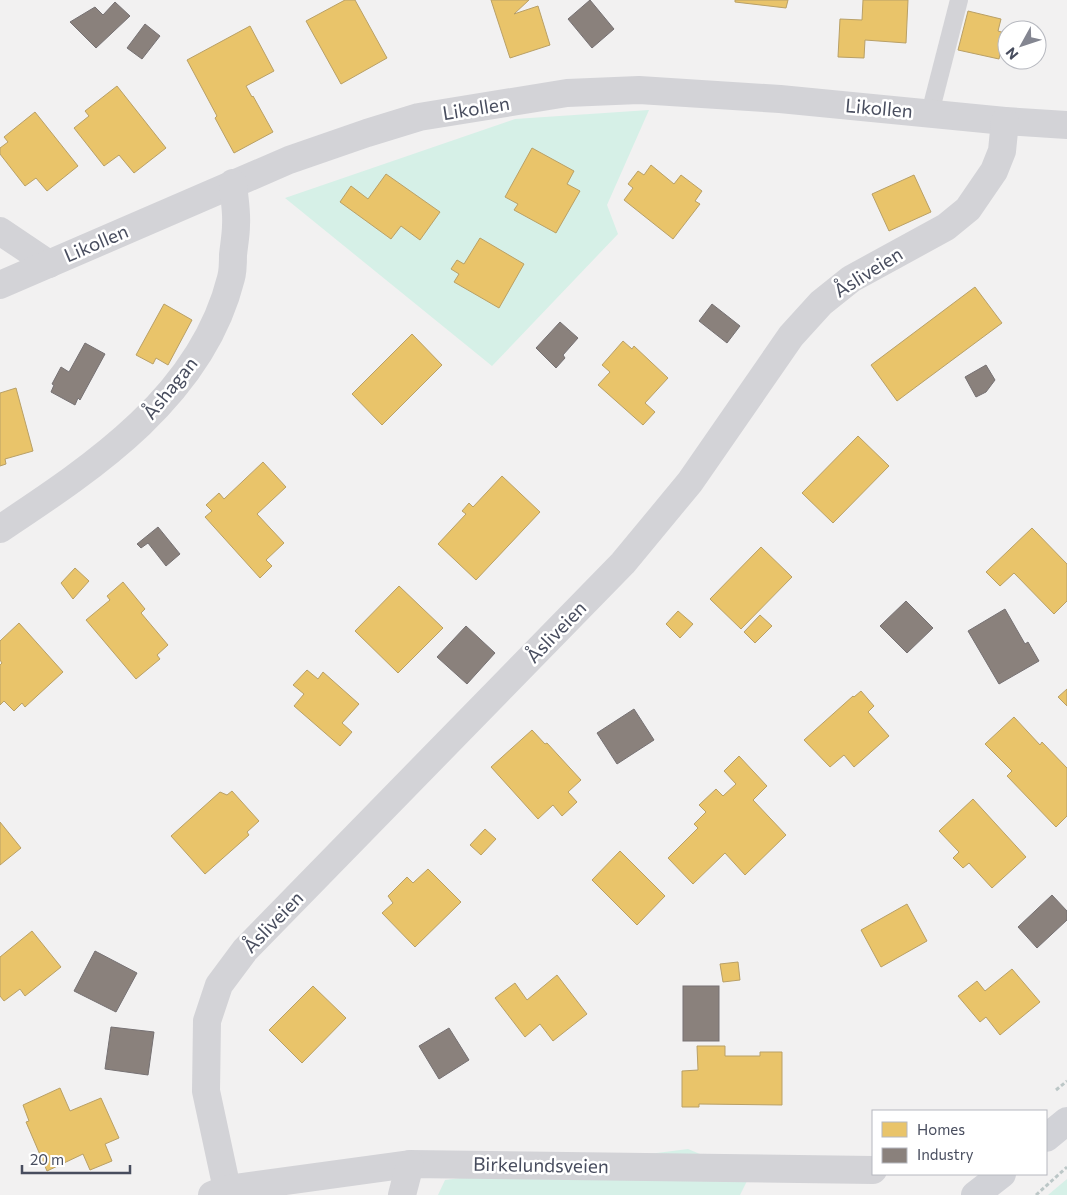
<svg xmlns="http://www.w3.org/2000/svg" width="1067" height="1195" font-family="Commissioner,sans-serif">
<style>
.green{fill:#d6f0e7}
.homes{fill:#e9c46a;stroke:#b9a066}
.industry{fill:#8a817c;stroke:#767173}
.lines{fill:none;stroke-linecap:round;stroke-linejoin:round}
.path{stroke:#bcc7c7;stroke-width:3;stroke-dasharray:4 2.5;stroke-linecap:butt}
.service{stroke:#d3d3d7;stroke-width:18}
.minor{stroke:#d3d3d7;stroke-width:28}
.secondary{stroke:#d1d2d7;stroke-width:28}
.labels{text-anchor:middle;stroke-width:5;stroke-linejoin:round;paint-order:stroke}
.street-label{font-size:19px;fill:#484d5e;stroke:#fff}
</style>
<rect width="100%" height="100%" fill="#f2f1f1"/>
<!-- green -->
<g class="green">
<polygon points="649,110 607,205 618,234 492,366 285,198 515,119"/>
<polygon points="688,1149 750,1175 740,1195 438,1195 445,1180"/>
<polygon points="1067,1179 1067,1195 1048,1195"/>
</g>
<!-- homes -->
<g class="homes">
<polygon points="345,0 355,0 387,58 341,84 306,21"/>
<polygon points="491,0 529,0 514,14 538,6 550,45 510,58"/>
<polygon points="735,0 788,0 786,8 735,2"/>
<polygon points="863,0 908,0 906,43 865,40 864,58 838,57 840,19 862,20"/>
<polygon points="968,11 1001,19 998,31 1005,33 999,59 958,50"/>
<polygon points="250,26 274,71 246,86 252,97 253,96 273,132 234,153 215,118 217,116 187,60"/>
<polygon points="117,86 166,148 134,173 119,155 104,166 74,128 89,116 85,111"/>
<polygon points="35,112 78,166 47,191 36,178 25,186 0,154 0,148 8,142 4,137"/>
<polygon points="532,148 574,171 567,184 580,191 556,233 514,210 518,204 505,197"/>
<polygon points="651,165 674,184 681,175 702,191 695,201 700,204 673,239 624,200 633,188 628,184 638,171 644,175"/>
<polygon points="386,174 440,212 420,240 401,226 391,239 340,202 351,186 368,199"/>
<polygon points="914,175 931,212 889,231 872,194"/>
<polygon points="480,238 524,264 499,308 454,282 459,274 451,269 457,260 464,264"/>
<polygon points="975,287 1002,323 897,401 871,365"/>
<polygon points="164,304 192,320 168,365 156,358 153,364 136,355"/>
<polygon points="412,334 442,365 382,425 352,394"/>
<polygon points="623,341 632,349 634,346 668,378 645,403 655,412 643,425 598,385 610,372 602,365"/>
<polygon points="16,388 33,451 5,459 6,464 0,466 0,393"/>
<polygon points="858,436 889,466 833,523 802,493"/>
<polygon points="263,462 286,487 257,514 284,543 266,560 272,566 260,578 205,517 212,511 206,505 219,493 224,499"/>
<polygon points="502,476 540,512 476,580 438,544 466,514 462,511 469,503 473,507"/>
<polygon points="1032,528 1067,564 1067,601 1054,614 1014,573 1000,586 986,572"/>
<polygon points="761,547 792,577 741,629 710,599"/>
<polygon points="75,568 89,581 73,599 61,583"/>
<polygon points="123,582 145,609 141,613 168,645 157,655 160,659 136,679 86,620 110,600 107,596"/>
<polygon points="399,586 443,628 398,673 355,631"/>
<polygon points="678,611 693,624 680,638 666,624"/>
<polygon points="760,615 772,626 755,643 744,632"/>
<polygon points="19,623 63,672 25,707 22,703 14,711 4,701 0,705 0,665 2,663 0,660 0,641"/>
<polygon points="307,670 318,679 323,672 359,704 342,723 352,732 340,746 294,706 304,694 293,685"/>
<polygon points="1067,689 1067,706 1058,697"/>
<polygon points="861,691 874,706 868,712 889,736 854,767 844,755 830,767 804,740 853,696 854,697"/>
<polygon points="1014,717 1040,745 1042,742 1067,768 1067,816 1056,827 1007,776 1012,771 985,744"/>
<polygon points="532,730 545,744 547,743 581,780 568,792 577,802 562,816 553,805 538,819 491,767"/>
<polygon points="739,756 767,786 753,800 786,835 745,875 725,853 693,884 668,858 698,828 694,824 706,812 699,805 716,789 723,796 736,784 724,771"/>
<polygon points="232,791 259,821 247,832 249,835 205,874 171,836 220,792 227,795"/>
<polygon points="973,799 1026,857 992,888 969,863 963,868 953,858 959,852 939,831"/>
<polygon points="0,822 21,848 0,865"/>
<polygon points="485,829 496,839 481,855 470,845"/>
<polygon points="620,851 665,896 637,925 592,880"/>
<polygon points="428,869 461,902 415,947 382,913 393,903 388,896 407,877 413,883"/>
<polygon points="907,904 927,941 881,967 861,930"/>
<polygon points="32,931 61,967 25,996 20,989 4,1001 0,996 0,957"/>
<polygon points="738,962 740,980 723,982 720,964"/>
<polygon points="1012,969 1040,1002 1000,1035 986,1017 980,1022 958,996 977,981 985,991"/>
<polygon points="557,975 587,1014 553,1041 540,1024 525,1037 495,998 515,983 527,1000"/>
<polygon points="313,986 346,1018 302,1063 269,1030"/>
<polygon points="697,1046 725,1046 725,1056 760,1056 760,1052 782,1052 782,1105 699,1104 699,1107 682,1107 682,1071 698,1070"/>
<polygon points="60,1088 70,1111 101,1098 119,1138 105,1144 112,1161 90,1170 83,1154 47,1171 26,1122 29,1121 23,1105"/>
</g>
<!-- industry -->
<g class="industry">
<polygon points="590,0 614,29 592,48 568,19"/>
<polygon points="115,2 130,16 96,48 70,22 95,7 103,15"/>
<polygon points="145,24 160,36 142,59 127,48"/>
<polygon points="712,304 740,326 727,343 699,321"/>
<polygon points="560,322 578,338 563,355 565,358 556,368 536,348"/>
<polygon points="85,343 105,354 80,400 78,398 75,405 51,392 54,385 52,384 61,367 69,372"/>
<polygon points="986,365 995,380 986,392 976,397 965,377"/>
<polygon points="158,527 180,554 166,566 148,543 141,548 137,544"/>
<polygon points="906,601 933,628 907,653 880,626"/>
<polygon points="1005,609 1025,644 1028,642 1039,661 999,684 968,631"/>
<polygon points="466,626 495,653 467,684 437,657"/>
<polygon points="634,709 654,740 617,764 597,733"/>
<polygon points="1052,895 1067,911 1067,920 1037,948 1018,927"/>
<polygon points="95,951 137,973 116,1012 74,991"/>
<rect x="683" y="986" width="36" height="55"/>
<polygon points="111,1027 154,1032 148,1075 105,1069"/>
<polygon points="449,1028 469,1060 439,1079 419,1046"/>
</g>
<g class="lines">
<!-- path -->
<g class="path">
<polyline points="1056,1090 1067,1081"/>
<polyline points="1036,1195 1067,1167"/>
</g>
<!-- service -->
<polyline class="service" points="930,113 959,0"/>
<!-- minor -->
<g class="minor">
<polyline points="0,231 49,264"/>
<polyline points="0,285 289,160 367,133 419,117 567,93 639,90 780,99 1005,121 1067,125"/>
<path d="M0,529C95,466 202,395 231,278C233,271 233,262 233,255C234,245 236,235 236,225C237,211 234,197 233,183"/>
<polyline points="227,1189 206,1091 207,1021 219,985 245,950 623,563 690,482 791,336 821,303 851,279 946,227 968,209 994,171 1002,151 1005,121"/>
<polyline points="212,1195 227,1189 410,1164 873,1170"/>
<polyline points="402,1195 410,1164"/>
</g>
<!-- secondary -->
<g class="secondary">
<polyline points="1046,1138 1067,1121"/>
<polyline points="975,1195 1002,1174"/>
</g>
</g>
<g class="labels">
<!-- street labels -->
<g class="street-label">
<text transform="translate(476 108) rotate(-9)" y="7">Likollen</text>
<text transform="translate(879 108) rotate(5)" y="7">Likollen</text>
<text transform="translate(96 243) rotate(-23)" y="7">Likollen</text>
<text transform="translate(868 272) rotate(-32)" y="7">Åsliveien</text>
<text transform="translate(170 388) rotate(-51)" y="7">Åshagan</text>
<text transform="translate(556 632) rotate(-46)" y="7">Åsliveien</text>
<text transform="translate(273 922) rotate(-46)" y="7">Åsliveien</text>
<text transform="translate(541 1165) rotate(1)" y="7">Birkelundsveien</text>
</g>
</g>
<!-- legend -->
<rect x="872" y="1110" width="175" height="65" fill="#ffffff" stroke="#b6b8bf"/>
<rect x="882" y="1122" width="25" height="15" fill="#e9c46a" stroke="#b6b8bf"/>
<text x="917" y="1135" font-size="15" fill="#484d5e">Homes</text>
<rect x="882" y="1148" width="25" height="15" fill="#8a817c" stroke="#b6b8bf"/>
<text x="917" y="1160" font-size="15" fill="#484d5e">Industry</text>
<!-- north arrow -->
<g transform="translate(1022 45) rotate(230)"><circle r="24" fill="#ffffff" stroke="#b6b8bf"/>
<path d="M0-4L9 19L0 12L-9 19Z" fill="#848691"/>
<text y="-8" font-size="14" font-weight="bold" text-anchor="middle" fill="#484d5e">N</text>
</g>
<!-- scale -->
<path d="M22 1165v8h108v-8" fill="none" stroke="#484d5e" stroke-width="2.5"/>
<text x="30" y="1165" font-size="15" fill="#484d5e" stroke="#ffffff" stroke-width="4" paint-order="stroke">20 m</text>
</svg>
